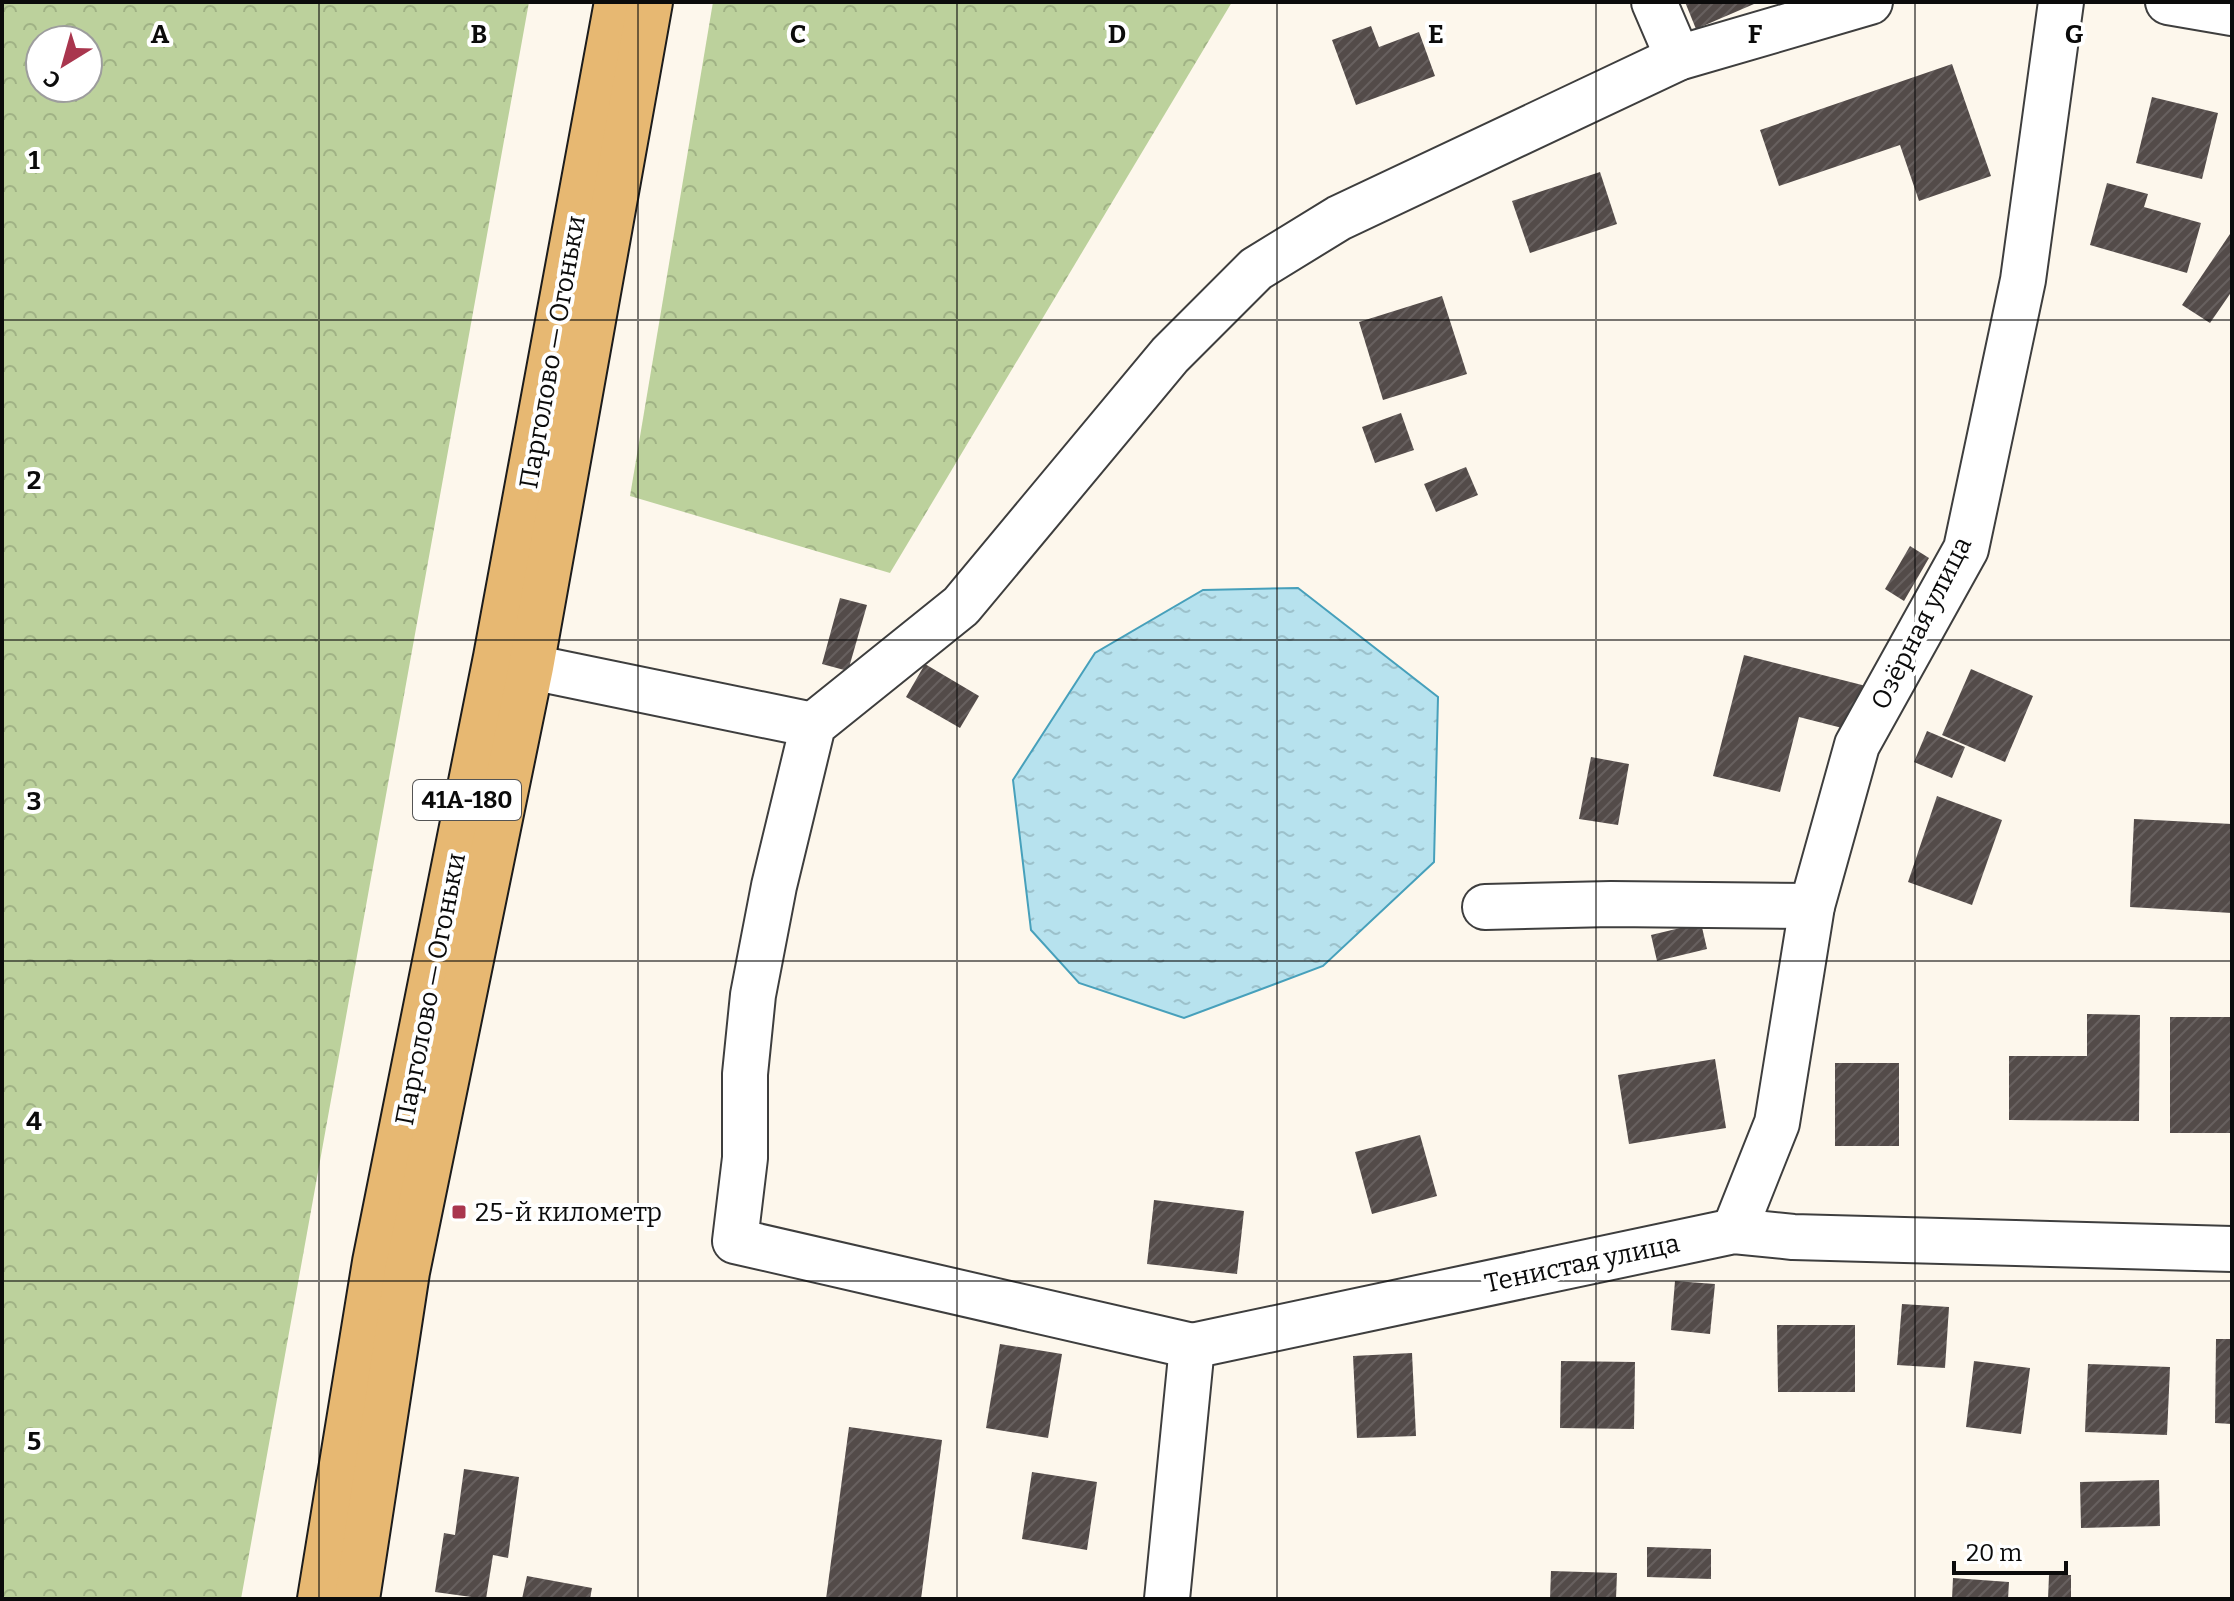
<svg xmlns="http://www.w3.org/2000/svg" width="2234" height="1601" font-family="Bitter,serif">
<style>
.forest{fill:url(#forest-crowns);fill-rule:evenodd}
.water{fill:url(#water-ripples);stroke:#47a0bb;stroke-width:2}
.building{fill:url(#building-hatch)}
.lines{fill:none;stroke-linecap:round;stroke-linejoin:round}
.minor-casing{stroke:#3e3e3e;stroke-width:48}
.major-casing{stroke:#1c1c1c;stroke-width:48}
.minor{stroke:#fff;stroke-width:44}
.major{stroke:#e7b872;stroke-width:44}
.grid{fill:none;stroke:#0b0b0b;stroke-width:2;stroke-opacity:0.55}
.poi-dot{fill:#a9364e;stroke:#fff;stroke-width:3}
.labels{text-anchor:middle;stroke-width:8;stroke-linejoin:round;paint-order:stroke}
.shield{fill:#fff;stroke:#545454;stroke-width:2}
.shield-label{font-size:24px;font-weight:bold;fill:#0b0b0b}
.street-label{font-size:26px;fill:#0b0b0b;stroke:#fff}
.poi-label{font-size:26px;fill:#0b0b0b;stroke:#fff;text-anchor:start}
.grid-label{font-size:26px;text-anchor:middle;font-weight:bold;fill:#0b0b0b;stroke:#fff;stroke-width:8;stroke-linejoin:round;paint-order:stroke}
</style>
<defs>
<pattern id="forest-crowns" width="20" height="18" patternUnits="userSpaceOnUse" patternTransform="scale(2)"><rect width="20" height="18" fill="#bcd19c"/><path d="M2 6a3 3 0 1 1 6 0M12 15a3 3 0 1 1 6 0" fill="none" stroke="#a0b285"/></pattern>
<pattern id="water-ripples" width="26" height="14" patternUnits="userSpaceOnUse" patternTransform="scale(2)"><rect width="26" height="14" fill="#b7e2ee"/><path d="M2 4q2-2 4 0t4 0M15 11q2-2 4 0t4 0" fill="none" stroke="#9cc1cb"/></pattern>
<pattern id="building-hatch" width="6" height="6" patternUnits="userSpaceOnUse" patternTransform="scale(2)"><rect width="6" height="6" fill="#534b49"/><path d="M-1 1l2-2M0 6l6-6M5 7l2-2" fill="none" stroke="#67605f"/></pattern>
</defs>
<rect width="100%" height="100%" fill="#fdf7ec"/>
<!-- forest -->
<g class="forest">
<path d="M2,2H529L241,1599H2ZM40,40H88V88H40Z"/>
<polygon points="713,2 1232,2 890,573 630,496"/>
</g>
<!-- water -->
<polygon class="water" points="1298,588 1438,697 1434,862 1323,966 1184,1018 1079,983 1031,930 1013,780 1095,653 1203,590"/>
<!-- building -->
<g class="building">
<polygon points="1685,2 1753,2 1754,4 1696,29"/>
<polygon points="1371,26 1379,47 1419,32 1435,76 1356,105 1332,40"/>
<polygon points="1952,64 1991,176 1919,201 1900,145 1779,186 1760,130"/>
<polygon points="2152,97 2218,113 2202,179 2136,163"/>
<polygon points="1600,172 1617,224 1530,253 1512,201"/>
<polygon points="2107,183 2148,194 2144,207 2201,223 2187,273 2090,245"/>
<polygon points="2232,231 2232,291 2210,323 2182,305"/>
<polygon points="1442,296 1467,374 1383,400 1359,322"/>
<polygon points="1401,413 1414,450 1375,463 1362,427"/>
<polygon points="1466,467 1478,495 1436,512 1424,484"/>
<polygon points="1910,546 1929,558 1904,601 1885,589"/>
<polygon points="840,598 867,605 848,671 822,664"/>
<polygon points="1744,655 1866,686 1854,731 1799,717 1780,792 1713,776"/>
<polygon points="925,664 979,696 960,728 906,697"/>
<polygon points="1971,669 2033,696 2005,762 1942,735"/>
<polygon points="1927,731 1965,747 1952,778 1914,762"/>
<polygon points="1591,757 1629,764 1618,825 1579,819"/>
<polygon points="1937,796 2002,820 1972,905 1908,882"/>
<polygon points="2134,819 2232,824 2232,913 2130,907"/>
<polygon points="1701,923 1707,949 1657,961 1651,935"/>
<polygon points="2087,1014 2140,1015 2139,1121 2009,1120 2009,1056 2087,1056"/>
<rect x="2170" y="1017" width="60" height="116"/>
<polygon points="1715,1059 1726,1128 1629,1144 1618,1075"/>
<rect x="1835" y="1063" width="64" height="83"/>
<polygon points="1420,1135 1437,1196 1372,1214 1355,1152"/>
<polygon points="1154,1200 1244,1211 1237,1274 1147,1264"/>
<polygon points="1675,1281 1715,1284 1710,1334 1671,1330"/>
<polygon points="1902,1304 1949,1307 1945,1368 1897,1365"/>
<polygon points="1777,1325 1855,1325 1855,1392 1778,1392"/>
<polygon points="2216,1339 2232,1339 2232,1424 2215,1423"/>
<polygon points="1000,1344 1062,1354 1048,1438 986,1428"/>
<polygon points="1412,1353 1416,1436 1357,1438 1353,1356"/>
<polygon points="1561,1361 1635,1362 1634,1429 1560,1428"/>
<polygon points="1974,1361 2030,1368 2021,1434 1966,1427"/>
<polygon points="2088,1364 2170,1367 2167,1435 2085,1432"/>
<polygon points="849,1427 942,1440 921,1599 826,1599"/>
<polygon points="464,1469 519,1477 508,1558 493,1555 486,1599 435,1592 444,1533 455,1535"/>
<polygon points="1032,1472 1097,1482 1087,1550 1022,1539"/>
<polygon points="2159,1480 2160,1526 2081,1528 2080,1482"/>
<polygon points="1647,1547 1711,1549 1711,1579 1647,1577"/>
<polygon points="1551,1571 1617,1573 1616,1599 1550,1599"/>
<polygon points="2049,1575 2071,1575 2071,1599 2048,1599"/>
<polygon points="527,1576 592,1588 590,1599 522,1599"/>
<polygon points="1953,1578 2009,1582 2008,1599 1952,1599"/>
</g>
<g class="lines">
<!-- minor casing -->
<g class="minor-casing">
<g id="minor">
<polyline points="1654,2 1678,58"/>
<polyline points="2168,2 2232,13"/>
<polyline points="531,667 813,725"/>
<polyline points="1485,907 1611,904 1812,906"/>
<polyline points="1734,1231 1777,1123 1812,906 1857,745 1966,549 2023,280 2061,2"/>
<polyline points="1192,1346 735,1241 745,1158 745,1074 753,995 774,886 813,725 961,606 1170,355 1256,269 1339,218 1678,58 1870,2"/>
<polyline points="1167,1599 1192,1346 1734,1231 1793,1237 2232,1249"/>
</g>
</g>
<!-- major casing -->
<g class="major-casing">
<g id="major">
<polyline points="320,1599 375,1262 496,657 617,2"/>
<polyline points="357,1599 407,1272 531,667 650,2"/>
</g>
</g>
<!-- minor -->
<use href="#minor" class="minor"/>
<!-- major -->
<use href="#major" class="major"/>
</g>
<!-- grid -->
<path class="grid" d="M319,2V1599M638,2V1599M957,2V1599M1277,2V1599M1596,2V1599M1915,2V1599M2,320H2232M2,640H2232M2,961H2232M2,1281H2232"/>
<!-- markers -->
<rect class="poi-dot" x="451" y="1204" width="16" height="16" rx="4"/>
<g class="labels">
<!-- shield labels -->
<rect class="shield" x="413" y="780" width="108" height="40" rx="6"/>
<g class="shield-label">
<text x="467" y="808">41А-180</text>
</g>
<!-- street labels -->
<g class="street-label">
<text transform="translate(552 352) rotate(-80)" y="9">Парголово — Огоньки</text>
<text transform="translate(1921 623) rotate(-63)" y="9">Озёрная улица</text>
<text transform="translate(430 989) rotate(-79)" y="9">Парголово — Огоньки</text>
<text transform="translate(1582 1263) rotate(-12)" y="9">Тенистая улица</text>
</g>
<!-- poi labels -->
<g class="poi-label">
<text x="475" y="1221">25-й километр</text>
</g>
</g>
<g class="grid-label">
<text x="160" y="43">A</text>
<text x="479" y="43">B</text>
<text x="798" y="43">C</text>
<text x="1117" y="43">D</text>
<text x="1436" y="43">E</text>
<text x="1755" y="43">F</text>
<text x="2074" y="43">G</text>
<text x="34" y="169">1</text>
<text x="34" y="489">2</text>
<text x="34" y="810">3</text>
<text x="34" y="1130">4</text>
<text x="34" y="1450">5</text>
</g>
<!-- border -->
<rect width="2234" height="1601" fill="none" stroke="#0b0b0b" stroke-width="8"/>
<!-- north arrow -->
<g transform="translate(64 64) rotate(217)"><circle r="38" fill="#ffffff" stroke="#9d9d9d" stroke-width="2"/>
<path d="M0-6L14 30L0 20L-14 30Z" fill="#a9364e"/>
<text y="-12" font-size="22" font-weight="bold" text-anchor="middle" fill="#0b0b0b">С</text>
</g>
<!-- scale -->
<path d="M1954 1561v12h112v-12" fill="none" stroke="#0b0b0b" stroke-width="4"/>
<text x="1966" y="1561" font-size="24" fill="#0b0b0b" stroke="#ffffff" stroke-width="6" paint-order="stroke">20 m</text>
</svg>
